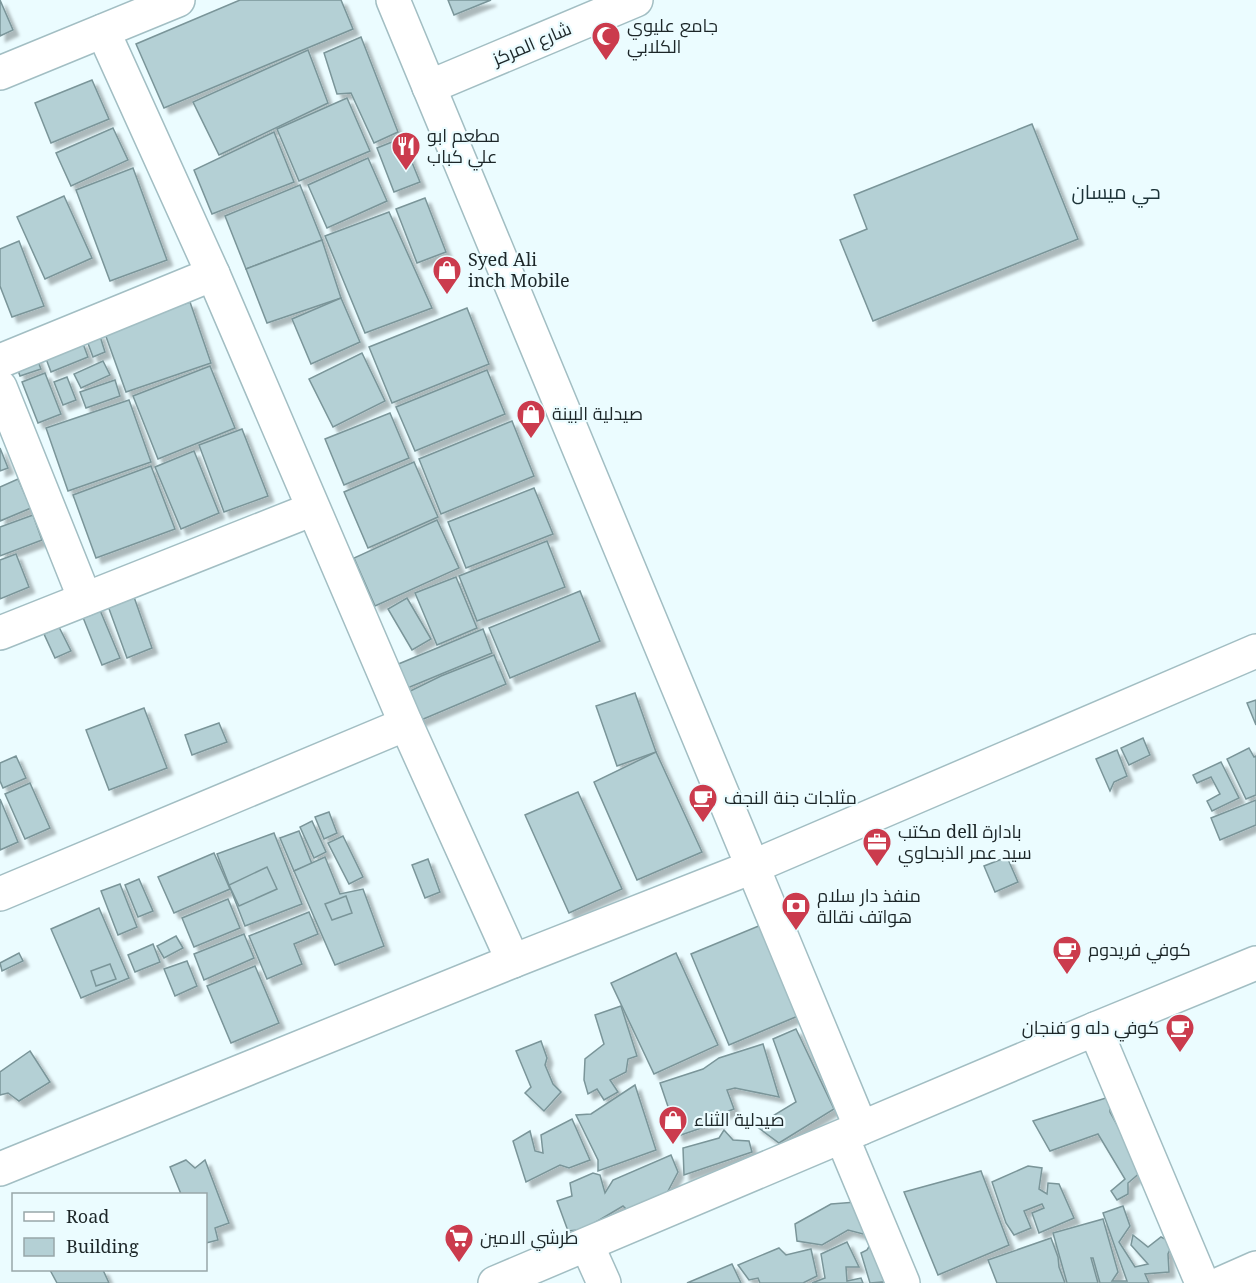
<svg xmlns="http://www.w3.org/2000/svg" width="1256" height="1283" font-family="'Noto Serif',Cairo,serif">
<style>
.building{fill:#b4d0d5;stroke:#7a9599;stroke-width:1.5;filter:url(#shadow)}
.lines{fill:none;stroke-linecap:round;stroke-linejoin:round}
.minor-casing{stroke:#a2bec3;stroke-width:36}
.minor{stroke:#fff;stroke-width:33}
.labels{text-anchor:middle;stroke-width:4.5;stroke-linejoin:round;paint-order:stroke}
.poi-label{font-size:18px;fill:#1c2628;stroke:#ebfcff;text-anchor:start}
.street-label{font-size:18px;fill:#1c2628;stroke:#ebfcff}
.neighbourhood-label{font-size:20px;fill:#1b3237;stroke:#ebfcff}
</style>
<defs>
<filter id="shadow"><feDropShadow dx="5.5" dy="5.5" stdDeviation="1.5" flood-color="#0004"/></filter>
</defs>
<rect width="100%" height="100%" fill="#ebfcff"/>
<!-- building -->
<g class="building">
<polygon points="0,0 13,30 0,36"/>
<polygon points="240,0 341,0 353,29 164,108 136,44"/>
<polygon points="448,0 491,0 454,15"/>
<polygon points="361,37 398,132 374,143 351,93 337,94 324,53"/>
<polygon points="308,50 328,103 219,155 193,102"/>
<polygon points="92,80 109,119 51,143 35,103"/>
<polygon points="347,98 370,151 299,181 277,129"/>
<polygon points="1032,124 1078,239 873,321 840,240 867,229 854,195"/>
<polygon points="113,128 128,160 71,186 56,153"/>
<polygon points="274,132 294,182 212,214 194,170"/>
<polygon points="402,138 420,182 394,192 377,148"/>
<polygon points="368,158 387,201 327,228 308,185"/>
<polygon points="133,168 167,260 110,281 76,190"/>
<polygon points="300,185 322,240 246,269 225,216"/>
<polygon points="64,196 92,258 45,279 17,217"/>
<polygon points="425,198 446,252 417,263 396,209"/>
<polygon points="389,212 432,308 365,333 325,236"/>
<polygon points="322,240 341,298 267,323 246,269"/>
<polygon points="19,241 44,306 12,317 0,286 0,249"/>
<polygon points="341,298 360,342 311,364 292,319"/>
<polygon points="190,302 211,363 126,392 104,331"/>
<polygon points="467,308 489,364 392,403 369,347"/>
<polygon points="99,333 105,352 93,357 86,338"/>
<polygon points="82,341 88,357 51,372 45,356"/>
<polygon points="362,353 385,401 333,427 309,379"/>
<polygon points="35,354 41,369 20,376 15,362"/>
<polygon points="103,361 110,375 81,388 74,374"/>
<polygon points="210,366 235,428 158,459 133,396"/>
<polygon points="487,370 505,414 415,451 396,407"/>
<polygon points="45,373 61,414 38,423 22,382"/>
<polygon points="67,377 76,400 63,405 54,382"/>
<polygon points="115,380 120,396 86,408 80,392"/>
<polygon points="129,400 151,462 68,491 46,428"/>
<polygon points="390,413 409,458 344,485 325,439"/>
<polygon points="512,421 534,476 441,514 419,459"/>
<polygon points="242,429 268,496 224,512 199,445"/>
<polygon points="0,448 8,468 0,471"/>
<polygon points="194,451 219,513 181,529 155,467"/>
<polygon points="414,462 438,517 368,548 344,492"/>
<polygon points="151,466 175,529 96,558 73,495"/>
<polygon points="18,479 31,508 0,521 0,487"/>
<polygon points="534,488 553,534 466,568 448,522"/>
<polygon points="33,515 42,540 0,556 0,527"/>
<polygon points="437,520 459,568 375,606 354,558"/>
<polygon points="547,541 565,587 477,621 459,576"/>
<polygon points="16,554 29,587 0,599 0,560"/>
<polygon points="456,577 477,628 437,645 415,593"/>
<polygon points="580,591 600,641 510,678 489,628"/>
<polygon points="134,597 152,648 127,658 108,606"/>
<polygon points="407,598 431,639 412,650 388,609"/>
<polygon points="97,603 120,658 102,665 80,610"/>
<polygon points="59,627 71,651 55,658 44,634"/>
<polygon points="483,629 492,653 405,689 396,665"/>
<polygon points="494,655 506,684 414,723 402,695 441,676"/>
<polygon points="635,693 656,752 617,766 596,706"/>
<polygon points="1256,700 1256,725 1247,703"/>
<polygon points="144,708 167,768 109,790 86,730"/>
<polygon points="219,723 227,742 192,755 185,735"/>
<polygon points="1143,738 1150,755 1129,765 1121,748"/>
<polygon points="1249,748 1254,757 1256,756 1256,795 1246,799 1227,759"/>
<polygon points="1117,750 1127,776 1114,782 1110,791 1096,759"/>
<polygon points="656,752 702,852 637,880 594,782"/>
<polygon points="16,756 26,778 3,788 0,781 0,763"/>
<polygon points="1221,762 1239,798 1212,811 1207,801 1220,794 1211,777 1197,783 1193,775"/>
<polygon points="30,783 50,828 25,839 5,794"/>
<polygon points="578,792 622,889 569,913 525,815"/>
<polygon points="0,799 18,842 0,850"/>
<polygon points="1256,800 1256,825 1220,840 1211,818"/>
<polygon points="329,812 337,833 324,839 315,817"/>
<polygon points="312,821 326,852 314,858 300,827"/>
<polygon points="299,831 312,864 294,871 280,838"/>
<polygon points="274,833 302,904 245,926 217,854"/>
<polygon points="343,836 363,877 349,884 328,843"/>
<polygon points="214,853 230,889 174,913 158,877"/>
<polygon points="325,857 340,894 363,889 384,946 335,965 294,871"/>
<polygon points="1007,857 1018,882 995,892 984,866"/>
<polygon points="428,859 440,892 425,898 412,865"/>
<polygon points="267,867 277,889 239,906 229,885"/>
<polygon points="139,879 153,911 138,917 125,885"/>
<polygon points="120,884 137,927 118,935 101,891"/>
<polygon points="346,896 352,913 332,920 325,904"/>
<polygon points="228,899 240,928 194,947 182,918"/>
<polygon points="99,908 129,978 81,998 51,929"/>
<polygon points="309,912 318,934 294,944 302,964 267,979 249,936"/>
<polygon points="761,925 798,1016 729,1045 691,954"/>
<polygon points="244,934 254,958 204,980 194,954"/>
<polygon points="176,936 183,948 164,958 157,946"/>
<polygon points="153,944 160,962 135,972 128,955"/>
<polygon points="19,953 23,961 2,971 0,963"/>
<polygon points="676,953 718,1045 654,1074 611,983"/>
<polygon points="187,961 197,986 175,996 164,969"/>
<polygon points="110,964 116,979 96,986 91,971"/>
<polygon points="255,966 279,1023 231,1043 207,986"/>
<polygon points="621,1006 637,1056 628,1059 626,1072 610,1080 618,1092 604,1100 597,1089 588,1094 584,1080 585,1059 604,1044 595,1015"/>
<polygon points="796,1029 834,1109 779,1143 756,1126 796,1102 773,1039"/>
<polygon points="541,1041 547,1058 545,1065 553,1084 561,1092 544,1111 525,1093 531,1087 516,1051"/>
<polygon points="763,1044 779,1097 735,1088 727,1090 734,1109 713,1117 719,1122 678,1136 660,1083 703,1069 719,1058"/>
<polygon points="30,1051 50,1082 19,1101 8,1093 0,1095 0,1072"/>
<polygon points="635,1085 656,1150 598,1171 598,1160 576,1115 591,1114"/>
<polygon points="1109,1097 1110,1112 1142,1171 1128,1183 1128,1194 1117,1200 1111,1191 1125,1179 1098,1134 1050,1151 1033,1121"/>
<polygon points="572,1119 590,1160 569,1168 560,1165 526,1182 513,1141 530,1131 535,1151 543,1153 541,1135"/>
<polygon points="724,1130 733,1140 749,1141 752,1152 684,1175 683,1148 719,1138"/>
<polygon points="671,1155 678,1172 668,1191 634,1217 623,1206 589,1226 581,1243 577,1230 568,1231 557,1201 572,1196 570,1183 593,1173 600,1175 605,1193 613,1180"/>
<polygon points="186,1160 195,1168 205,1160 229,1223 215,1228 218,1240 206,1243 206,1194 181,1194 170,1167"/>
<polygon points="1028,1166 1042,1168 1039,1189 1047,1194 1048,1183 1059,1184 1074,1218 1039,1233 1032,1213 1044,1208 1042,1204 1024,1211 1031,1228 1014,1235 1006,1223 992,1182"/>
<polygon points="981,1171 1009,1245 938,1275 904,1192"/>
<polygon points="869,1201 893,1283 882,1282 870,1283 861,1253 867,1250 873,1240 868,1230 863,1234 848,1230 822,1245 797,1241 795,1224 831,1204"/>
<polygon points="1123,1206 1130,1226 1119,1242 1135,1267 1148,1264 1131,1245 1133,1235 1148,1247 1161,1237 1173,1243 1168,1254 1169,1272 1145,1274 1149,1283 1100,1283 1093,1258 1091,1258 1098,1283 1067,1283 1053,1233 1103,1219 1118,1272 1112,1281 1127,1281 1103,1213"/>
<polygon points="1051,1238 1058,1257 1059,1267 1065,1283 997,1283 988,1260"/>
<polygon points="847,1242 859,1267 846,1267 847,1281 861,1278 863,1283 812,1283 825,1278 821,1254"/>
<polygon points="779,1248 786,1255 811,1249 817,1276 803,1283 760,1283 758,1278 749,1280 738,1265"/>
<polygon points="732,1264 741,1283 687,1283"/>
<polygon points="50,1270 103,1270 109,1283 57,1283"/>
</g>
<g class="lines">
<!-- minor casing -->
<g class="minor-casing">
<g id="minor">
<polyline points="393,0 861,1128"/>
<polyline points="103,31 213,274 406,724 513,961"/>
<polyline points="0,73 178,0"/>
<polyline points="429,87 636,0"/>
<polyline points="0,361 213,274"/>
<polyline points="0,387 85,599"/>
<polyline points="0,633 313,509"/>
<polyline points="0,894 406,724"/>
<polyline points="1095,1029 1202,1283"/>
<polyline points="842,1137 903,1283"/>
<polyline points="0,1169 513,961 752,867 1256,651"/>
<polyline points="587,1245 604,1283"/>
<polyline points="495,1283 1095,1029 1256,963"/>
<polyline points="1222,1283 1256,1268"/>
</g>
</g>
<!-- minor -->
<use href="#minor" class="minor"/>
</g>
<!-- icons -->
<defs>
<g id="mosque-pin" transform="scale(1.5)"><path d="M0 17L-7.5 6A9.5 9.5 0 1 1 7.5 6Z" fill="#cb3b4d" stroke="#ebfcff"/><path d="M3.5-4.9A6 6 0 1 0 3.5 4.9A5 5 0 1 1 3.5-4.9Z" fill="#fff"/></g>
<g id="restaurant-pin" transform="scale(1.5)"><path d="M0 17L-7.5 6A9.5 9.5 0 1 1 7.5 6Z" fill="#cb3b4d" stroke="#ebfcff"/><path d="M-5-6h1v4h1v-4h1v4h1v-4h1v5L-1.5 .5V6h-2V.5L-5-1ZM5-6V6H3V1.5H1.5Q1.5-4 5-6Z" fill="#fff"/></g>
<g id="shop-pin" transform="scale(1.5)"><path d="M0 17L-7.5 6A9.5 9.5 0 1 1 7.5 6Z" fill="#cb3b4d" stroke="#ebfcff"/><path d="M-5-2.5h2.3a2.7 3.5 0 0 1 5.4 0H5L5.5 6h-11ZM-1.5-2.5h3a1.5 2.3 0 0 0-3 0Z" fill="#fff"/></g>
<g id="cafe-pin" transform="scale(1.5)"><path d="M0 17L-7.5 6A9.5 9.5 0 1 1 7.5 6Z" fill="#cb3b4d" stroke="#ebfcff"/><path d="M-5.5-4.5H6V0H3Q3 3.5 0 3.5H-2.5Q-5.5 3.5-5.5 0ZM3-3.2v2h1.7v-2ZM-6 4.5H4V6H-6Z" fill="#fff"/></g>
<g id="office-pin" transform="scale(1.5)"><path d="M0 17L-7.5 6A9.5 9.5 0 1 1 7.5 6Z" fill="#cb3b4d" stroke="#ebfcff"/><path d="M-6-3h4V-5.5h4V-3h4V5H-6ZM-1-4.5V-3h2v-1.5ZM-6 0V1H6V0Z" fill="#fff"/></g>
<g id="bank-pin" transform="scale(1.5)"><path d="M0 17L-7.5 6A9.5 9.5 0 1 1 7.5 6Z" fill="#cb3b4d" stroke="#ebfcff"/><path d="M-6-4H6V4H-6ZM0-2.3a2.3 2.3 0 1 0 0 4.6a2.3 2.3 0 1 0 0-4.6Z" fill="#fff"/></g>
<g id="supermarket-pin" transform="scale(1.5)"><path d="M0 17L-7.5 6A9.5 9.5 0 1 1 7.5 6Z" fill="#cb3b4d" stroke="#ebfcff"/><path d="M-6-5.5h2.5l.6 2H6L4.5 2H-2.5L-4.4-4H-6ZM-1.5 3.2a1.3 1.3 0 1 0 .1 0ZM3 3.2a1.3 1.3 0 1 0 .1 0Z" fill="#fff"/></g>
</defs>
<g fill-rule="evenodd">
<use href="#mosque-pin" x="606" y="36"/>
<use href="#restaurant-pin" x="406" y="146"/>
<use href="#shop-pin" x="447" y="270"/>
<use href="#shop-pin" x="531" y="414"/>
<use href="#cafe-pin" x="703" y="798"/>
<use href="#office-pin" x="877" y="842"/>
<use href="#bank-pin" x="796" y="906"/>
<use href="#cafe-pin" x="1067" y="950"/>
<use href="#cafe-pin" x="1180" y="1028"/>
<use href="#shop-pin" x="673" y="1120"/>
<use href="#supermarket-pin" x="459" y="1238"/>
</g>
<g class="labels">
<!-- poi labels -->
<g class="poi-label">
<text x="627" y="32">جامع عليوي<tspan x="627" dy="21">الكلابي</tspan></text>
<text x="427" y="142">مطعم ابو<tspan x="427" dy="21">علي كباب</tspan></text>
<text x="468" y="266">Syed Ali<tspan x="468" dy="21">inch Mobile</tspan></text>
<text x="552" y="420">صيدلية البينة</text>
<text x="724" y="804">مثلجات جنة النجف</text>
<text x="898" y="838">مكتب dell بادارة<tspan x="898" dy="21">سيد عمر الذبحاوي</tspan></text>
<text x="817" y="902">منفذ دار سلام<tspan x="817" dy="21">هواتف نقالة</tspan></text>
<text x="1088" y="956">كوفي فريدوم</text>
<text x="1159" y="1034" text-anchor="end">كوفي دله و فنجان</text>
<text x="694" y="1126">صيدلية الثناء</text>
<text x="480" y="1244">طرشي الامين</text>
</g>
<!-- street labels -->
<g class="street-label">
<text transform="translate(532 44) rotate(-23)" y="6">شارع المركز</text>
</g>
<!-- neighbourhood labels -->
<g class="neighbourhood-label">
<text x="1116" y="199">حي ميسان</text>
</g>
</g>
<!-- legend -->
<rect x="12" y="1193" width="195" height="78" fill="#ebfcff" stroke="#98a6a9" stroke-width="1.5"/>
<rect x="24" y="1212" width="30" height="9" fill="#ffffff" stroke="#98a6a9" stroke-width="1.5"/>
<text x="66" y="1223" font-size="18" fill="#1c2628">Road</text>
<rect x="24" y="1238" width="30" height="18" fill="#b4d0d5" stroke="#98a6a9" stroke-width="1.5"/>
<text x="66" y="1253" font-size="18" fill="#1c2628">Building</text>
</svg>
